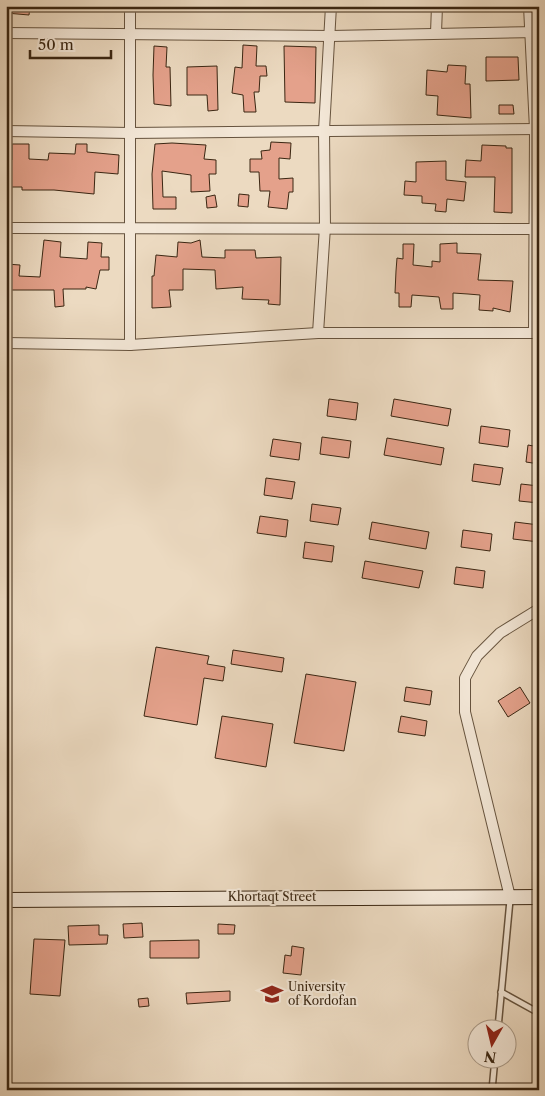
<svg xmlns="http://www.w3.org/2000/svg" width="545" height="1096" font-family="'Libre Caslon Text',serif">
<style>
.building{fill:#e4a18b;stroke:#3a2612}
.lines{fill:none;stroke-linecap:round;stroke-linejoin:round}
.lane-casing{stroke:#66533e;stroke-width:8}
.street-casing{stroke:#66533e;stroke-width:12}
.secondary-casing{stroke:#3a2612;stroke-width:16}
.lane{stroke:#f3e7d7;stroke-width:5}
.street{stroke:#f3e7d7;stroke-width:10}
.secondary{stroke:#f3e7d7;stroke-width:14}
.labels{text-anchor:middle;stroke-width:4;stroke-linejoin:round;paint-order:stroke}
.street-label{font-size:12px;fill:#3a2612;stroke:#f3e7d7}
.poi-label{font-size:12px;fill:#3a2612;stroke:#f3e7d7;text-anchor:start}
</style>
<rect width="100%" height="100%" fill="#ecdac1"/>
<filter id="stains"><feTurbulence type="fractalNoise" baseFrequency=".004" numOctaves="4"/><feColorMatrix values="0 0 0 0 .2 0 0 0 0 .09 0 0 0 0 .02 0 0 0 .5 -.17"/></filter>
<radialGradient id="worn" r=".72"><stop offset=".6" stop-color="#630" stop-opacity="0"/><stop offset="1" stop-color="#630" stop-opacity=".3"/></radialGradient>
<!-- building -->
<g class="building">
<polygon points="6,6 30,6 29,15 6,13"/>
<polygon points="243,45 257,46 256,66 266,66 267,76 260,76 259,92 254,92 256,112 244,112 243,95 232,93 235,67 242,68"/>
<polygon points="154,46 167,47 166,67 170,67 171,106 154,104 153,75"/>
<polygon points="284,46 316,47 315,103 285,102"/>
<polygon points="486,57 518,57 519,80 486,81"/>
<polygon points="448,65 466,66 465,84 470,84 471,118 437,115 438,96 426,95 427,70 447,72"/>
<polygon points="217,66 218,110 208,111 207,95 187,95 187,67"/>
<polygon points="499,105 513,105 514,114 499,114"/>
<polygon points="271,142 291,143 290,159 279,158 279,179 293,178 293,192 289,192 287,209 268,207 270,191 260,191 259,172 250,172 250,159 262,159 261,151 270,150"/>
<polygon points="172,143 206,145 204,159 216,160 216,174 209,174 210,191 191,192 191,175 162,171 163,197 176,197 176,209 153,209 152,174 155,144"/>
<polygon points="12,144 29,144 29,159 48,160 49,153 75,154 76,144 87,144 87,152 119,155 118,174 95,172 94,194 54,190 22,190 22,187 8,187 6,161 12,160"/>
<polygon points="482,145 506,146 506,148 512,148 512,213 494,212 495,177 465,177 466,160 481,161"/>
<polygon points="446,161 446,180 466,182 464,201 447,199 446,212 435,211 436,204 422,203 422,196 404,195 405,181 416,182 416,162"/>
<polygon points="239,194 249,195 248,207 238,206"/>
<polygon points="215,195 217,207 207,208 206,197"/>
<polygon points="44,240 61,242 60,257 87,259 88,242 102,243 101,257 109,257 109,270 100,270 96,289 86,287 86,289 63,289 64,306 55,307 54,290 6,290 6,264 20,265 19,276 40,277"/>
<polygon points="200,240 202,257 225,258 225,250 255,250 256,258 281,257 280,305 268,304 269,300 242,299 243,287 216,289 215,270 183,269 183,290 169,290 171,307 152,308 152,276 154,276 156,255 177,257 178,242 191,243"/>
<polygon points="457,243 457,253 481,254 478,280 513,281 510,312 493,308 493,311 479,310 480,295 468,294 453,293 453,309 441,309 439,297 412,295 411,307 399,307 399,293 395,293 396,271 397,258 403,259 403,244 414,244 413,265 432,267 432,261 440,262 440,244"/>
<polygon points="329,399 358,403 356,420 327,416"/>
<polygon points="394,399 451,409 448,426 391,416"/>
<polygon points="481,426 510,430 508,447 479,443"/>
<polygon points="322,437 351,441 349,458 320,454"/>
<polygon points="387,438 444,448 441,465 384,455"/>
<polygon points="273,439 301,443 299,460 270,456"/>
<polygon points="528,445 539,447 539,464 526,462"/>
<polygon points="474,464 503,468 500,485 472,481"/>
<polygon points="266,478 295,482 292,499 264,495"/>
<polygon points="521,484 539,486 539,503 519,501"/>
<polygon points="312,504 341,508 338,525 310,521"/>
<polygon points="260,516 288,520 286,537 257,533"/>
<polygon points="372,522 429,532 426,549 369,539"/>
<polygon points="515,522 539,525 539,542 513,539"/>
<polygon points="463,530 492,534 490,551 461,547"/>
<polygon points="305,542 334,546 332,562 303,558"/>
<polygon points="365,561 423,571 419,588 362,578"/>
<polygon points="456,567 485,571 483,588 454,584"/>
<polygon points="156,647 209,656 207,664 225,667 223,681 204,678 197,725 144,716"/>
<polygon points="233,650 284,658 282,672 231,664"/>
<polygon points="306,674 356,682 344,751 294,743"/>
<polygon points="406,687 432,691 430,705 404,701"/>
<polygon points="520,687 530,703 508,717 498,701"/>
<polygon points="222,716 273,724 266,767 215,758"/>
<polygon points="401,716 427,721 425,736 398,732"/>
<polygon points="142,923 143,937 124,938 123,924"/>
<polygon points="218,924 235,925 234,934 218,934"/>
<polygon points="99,925 99,935 108,935 107,944 69,945 68,926"/>
<polygon points="34,939 65,940 60,996 30,994"/>
<polygon points="199,940 199,958 150,958 150,941"/>
<polygon points="292,946 304,948 301,975 283,973 285,955 291,956"/>
<polygon points="230,991 230,1001 187,1004 186,993"/>
<polygon points="148,998 149,1006 139,1007 138,999"/>
</g>
<g class="lines">
<!-- lane casing -->
<g class="lane-casing">
<g id="lane">
<polyline points="501,992 539,1013"/>
<polyline points="498,1028 510,900"/>
<polyline points="492,1090 495,1058"/>
</g>
</g>
<!-- street casing -->
<g class="street-casing">
<g id="street">
<polyline points="130,6 130,345"/>
<polyline points="529,6 535,129 534,333"/>
<polyline points="6,33 331,36 539,32"/>
<polyline points="436,33 437,6"/>
<polyline points="6,131 130,133 539,129"/>
<polyline points="6,228 539,229"/>
<polyline points="318,333 325,227 324,130 331,6"/>
<polyline points="6,343 130,345 318,333 539,333"/>
<polyline points="510,897 465,712 465,678 477,656 500,633 539,609"/>
</g>
</g>
<!-- secondary casing -->
<g class="secondary-casing">
<polyline id="secondary" points="6,900 539,897"/>
</g>
<!-- lane -->
<use href="#lane" class="lane"/>
<!-- street -->
<use href="#street" class="street"/>
<!-- secondary -->
<use href="#secondary" class="secondary"/>
</g>
<!-- icons -->
<defs>
<g id="university-bare" transform="scale(1.725)"><path d="M0-5L7-2L0 1L-7-2ZM-4 1L0 2.5L4 1V4Q0 6-4 4Z" fill="#8f2418" stroke="#f3e7d7" stroke-width="2.5" paint-order="stroke"/></g>
</defs>
<g fill-rule="evenodd">
<use href="#university-bare" x="272" y="994"/>
</g>
<g class="labels">
<!-- street labels -->
<g class="street-label">
<text x="272" y="901">Khortaqt Street</text>
</g>
<!-- poi labels -->
<g class="poi-label">
<text x="288" y="991">University<tspan x="288" dy="14">of Kordofan</tspan></text>
</g>
</g>
<!-- margin -->
<rect width="545" height="1096" fill="none" stroke="#ecdac1" stroke-width="25"/>
<rect x="8" y="8" width="530" height="1081" fill="none" stroke="#3a2612" stroke-width="2.5"/>
<rect x="12" y="12" width="520" height="1071" fill="none" stroke="#3a2612"/>
<!-- north arrow -->
<g transform="translate(492 1044) rotate(188)"><circle r="24" fill="#f3e7d7" stroke="#a99a88"/>
<path d="M0-4L9 19L0 12L-9 19Z" fill="#8f2418"/>
<text y="-8" font-size="14" font-weight="bold" text-anchor="middle" fill="#3a2612">N</text>
</g>
<!-- scale -->
<path d="M30 50v8h81v-8" fill="none" stroke="#3a2612" stroke-width="2.5"/>
<text x="38" y="50" font-size="15" fill="#3a2612" stroke="#f3e7d7" stroke-width="4" paint-order="stroke">50 m</text>
<rect width="100%" height="100%" filter="url(#stains)"/>
<rect width="100%" height="100%" fill="url(#worn)"/>
</svg>
